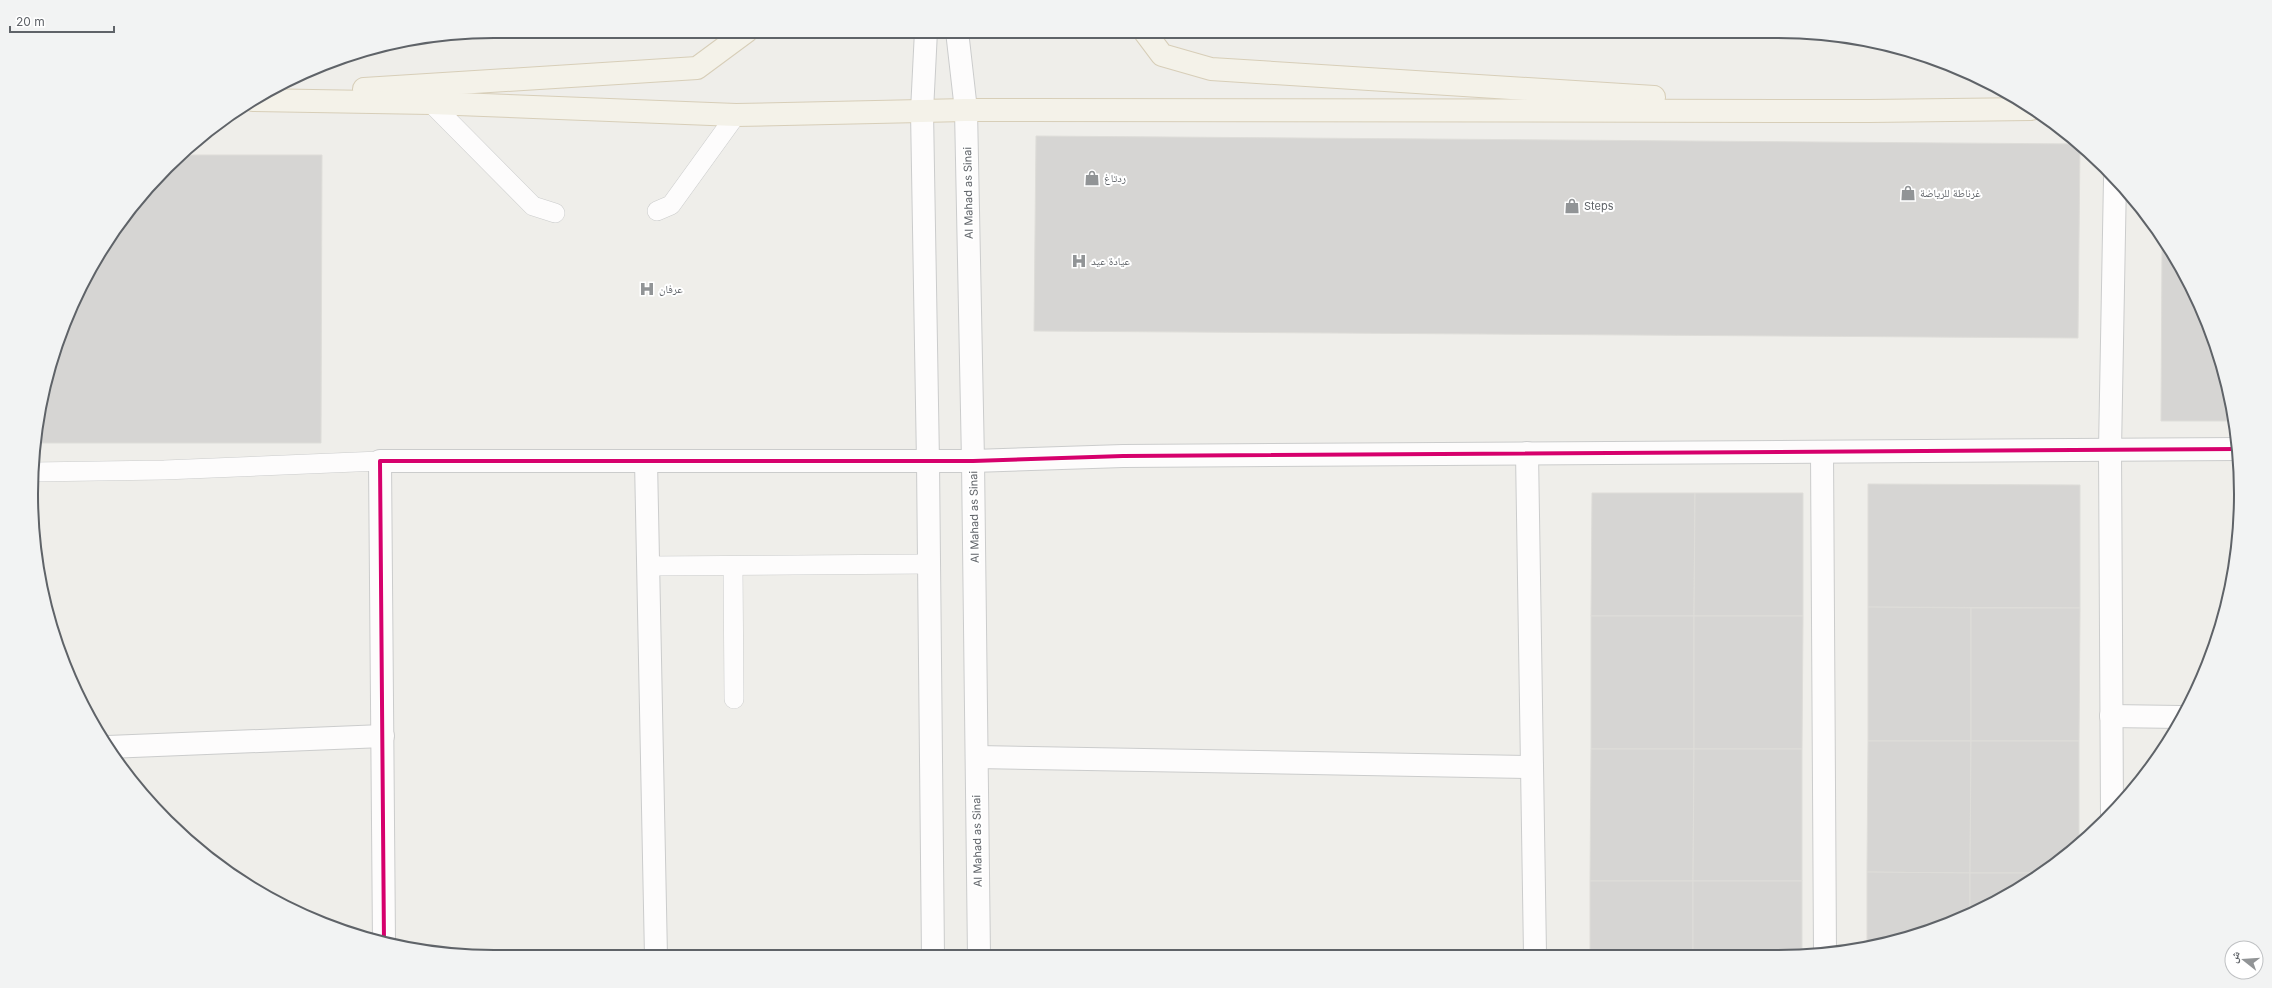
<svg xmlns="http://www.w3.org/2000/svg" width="2272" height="988" font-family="Inter,'Noto Naskh Arabic',sans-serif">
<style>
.building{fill:#d6d5d3;stroke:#deddd9}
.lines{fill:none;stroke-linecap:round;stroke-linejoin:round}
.service-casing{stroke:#cbcccc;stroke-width:20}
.minor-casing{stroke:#cbcccc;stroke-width:24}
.primary-casing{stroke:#d7ceb8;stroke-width:24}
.service{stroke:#fdfcfc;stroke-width:19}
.minor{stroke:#fdfcfc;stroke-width:22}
.primary{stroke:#f4f2e9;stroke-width:22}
.cycleway-casing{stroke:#fff;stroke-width:6}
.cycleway{stroke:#d6006c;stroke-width:4}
.labels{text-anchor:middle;stroke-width:4;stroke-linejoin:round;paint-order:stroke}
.poi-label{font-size:11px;fill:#5f6368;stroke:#fff;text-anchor:start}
.street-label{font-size:11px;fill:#5f6368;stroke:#fff}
.rim{fill:none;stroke:#5f6368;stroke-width:2}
</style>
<rect width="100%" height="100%" fill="#efeeea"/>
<!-- building -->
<g class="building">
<polygon points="1036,136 2080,144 2078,338 1034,331"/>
<polygon points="180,155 322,155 321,443 36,443 40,404 56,345 93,263 146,189"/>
<polygon points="2162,247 2167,247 2193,289 2225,374 2227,421 2161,421"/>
<polygon points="1868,484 2080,485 2080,608 1868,607"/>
<polygon points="1592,493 1695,493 1694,616 1591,616"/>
<polygon points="1695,493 1803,493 1803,616 1694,616"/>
<polygon points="1868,607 1971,608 1971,741 1868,741"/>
<polygon points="1971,608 2080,608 2079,741 1971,741"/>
<rect x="1591" y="616" width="103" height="133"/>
<polygon points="1694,616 1803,616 1802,749 1694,749"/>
<polygon points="1868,741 1971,741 1970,873 1867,872"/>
<polygon points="1971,741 2079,741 2079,845 2060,861 2039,873 1970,873"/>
<polygon points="1591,749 1694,749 1693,881 1590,881"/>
<polygon points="1694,749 1802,749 1802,881 1693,881"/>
<polygon points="1867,872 1970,873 1970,913 1955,922 1867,945"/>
<polygon points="1970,873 2039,873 1970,913"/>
<polygon points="1590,881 1693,881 1693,953 1590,954"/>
<rect x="1693" y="881" width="109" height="72"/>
</g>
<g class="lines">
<!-- service casing -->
<g class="service-casing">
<g id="service">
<polyline points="431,103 533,206 555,213"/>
<polyline points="657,211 671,205 736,115"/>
<polyline points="33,472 164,470 380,461"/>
<polyline points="648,566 929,564"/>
<polyline points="733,566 734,699"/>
</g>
</g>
<!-- minor casing -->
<g class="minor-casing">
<g id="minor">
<polyline points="926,31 922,111 928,462 933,956"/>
<polyline points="957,31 966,110 973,461 979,956"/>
<polyline points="1527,453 1535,954"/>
<polyline points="1822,453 1825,953"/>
<polyline points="646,461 656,957"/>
<polyline points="2111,716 2180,717"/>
<polyline points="108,747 383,736"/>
<polyline points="977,757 1532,767"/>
<polyline points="2112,814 2110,450 2115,179"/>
<polyline points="384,943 380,461 973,461 1123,456 2238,449"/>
</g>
</g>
<!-- primary casing -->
<g class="primary-casing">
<g id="primary">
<polyline points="1144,31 1162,55 1211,69 1654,97"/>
<polyline points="364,89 697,68 747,31"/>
<polyline points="253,100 431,103 736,115 966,110 1870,111 2031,109"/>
</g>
</g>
<!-- service -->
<use href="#service" class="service"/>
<!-- minor -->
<use href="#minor" class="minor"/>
<!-- primary -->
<use href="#primary" class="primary"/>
<!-- cycleway casing -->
<g class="cycleway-casing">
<polyline id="cycleway" points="384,943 380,461 973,461 1123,456 2238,449"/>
</g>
<!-- cycleway -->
<use href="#cycleway" class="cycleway"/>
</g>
<!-- icons -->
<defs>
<g id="shop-bare" transform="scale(1.2)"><path d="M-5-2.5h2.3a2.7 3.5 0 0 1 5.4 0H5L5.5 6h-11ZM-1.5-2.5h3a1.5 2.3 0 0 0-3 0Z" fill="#919496" stroke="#fff" stroke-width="2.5" paint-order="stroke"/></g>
<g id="hospital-bare" transform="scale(1.2)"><path d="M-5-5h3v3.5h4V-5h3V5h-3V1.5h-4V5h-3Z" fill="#919496" stroke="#fff" stroke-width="2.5" paint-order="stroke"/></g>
</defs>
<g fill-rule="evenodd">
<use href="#shop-bare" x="1092" y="178"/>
<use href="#shop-bare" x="1908" y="193"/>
<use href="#shop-bare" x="1572" y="206"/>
<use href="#hospital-bare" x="1079" y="261"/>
<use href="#hospital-bare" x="647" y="289"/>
</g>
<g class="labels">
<!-- poi labels -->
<g class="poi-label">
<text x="1104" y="182">ردتاغ</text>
<text x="1920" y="197">غرناطة للرياضة</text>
<text x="1584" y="210">Steps</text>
<text x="1091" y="265">عيادة عيد</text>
<text x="659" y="293">عرفان</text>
</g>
<!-- street labels -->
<g class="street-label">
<text transform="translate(968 193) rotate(-91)" y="4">Al Mahad as Sinai</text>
<text transform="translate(974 517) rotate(-91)" y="4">Al Mahad as Sinai</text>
<text transform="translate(977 841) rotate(-91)" y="4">Al Mahad as Sinai</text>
</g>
</g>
<!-- crop -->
<path d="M0 0H2272V988H0ZM494 38H1778A456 456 0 0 1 2234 494V494A456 456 0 0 1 1778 950H494A456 456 0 0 1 38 494V494A456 456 0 0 1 494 38Z" fill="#f2f3f3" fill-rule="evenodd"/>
<path class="rim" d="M494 38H1778A456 456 0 0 1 2234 494V494A456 456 0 0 1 1778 950H494A456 456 0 0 1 38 494V494A456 456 0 0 1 494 38Z"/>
<!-- north arrow -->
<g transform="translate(2244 960) rotate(287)"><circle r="19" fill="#ffffff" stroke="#bfc1c3"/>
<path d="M0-3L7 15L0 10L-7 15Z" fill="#919496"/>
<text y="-6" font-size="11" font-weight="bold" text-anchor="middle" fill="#5f6368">ش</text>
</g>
<!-- scale -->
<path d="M10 26v6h104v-6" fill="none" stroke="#5f6368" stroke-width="2"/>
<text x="16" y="26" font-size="12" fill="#5f6368" stroke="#ffffff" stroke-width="3" paint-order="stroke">20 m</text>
</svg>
